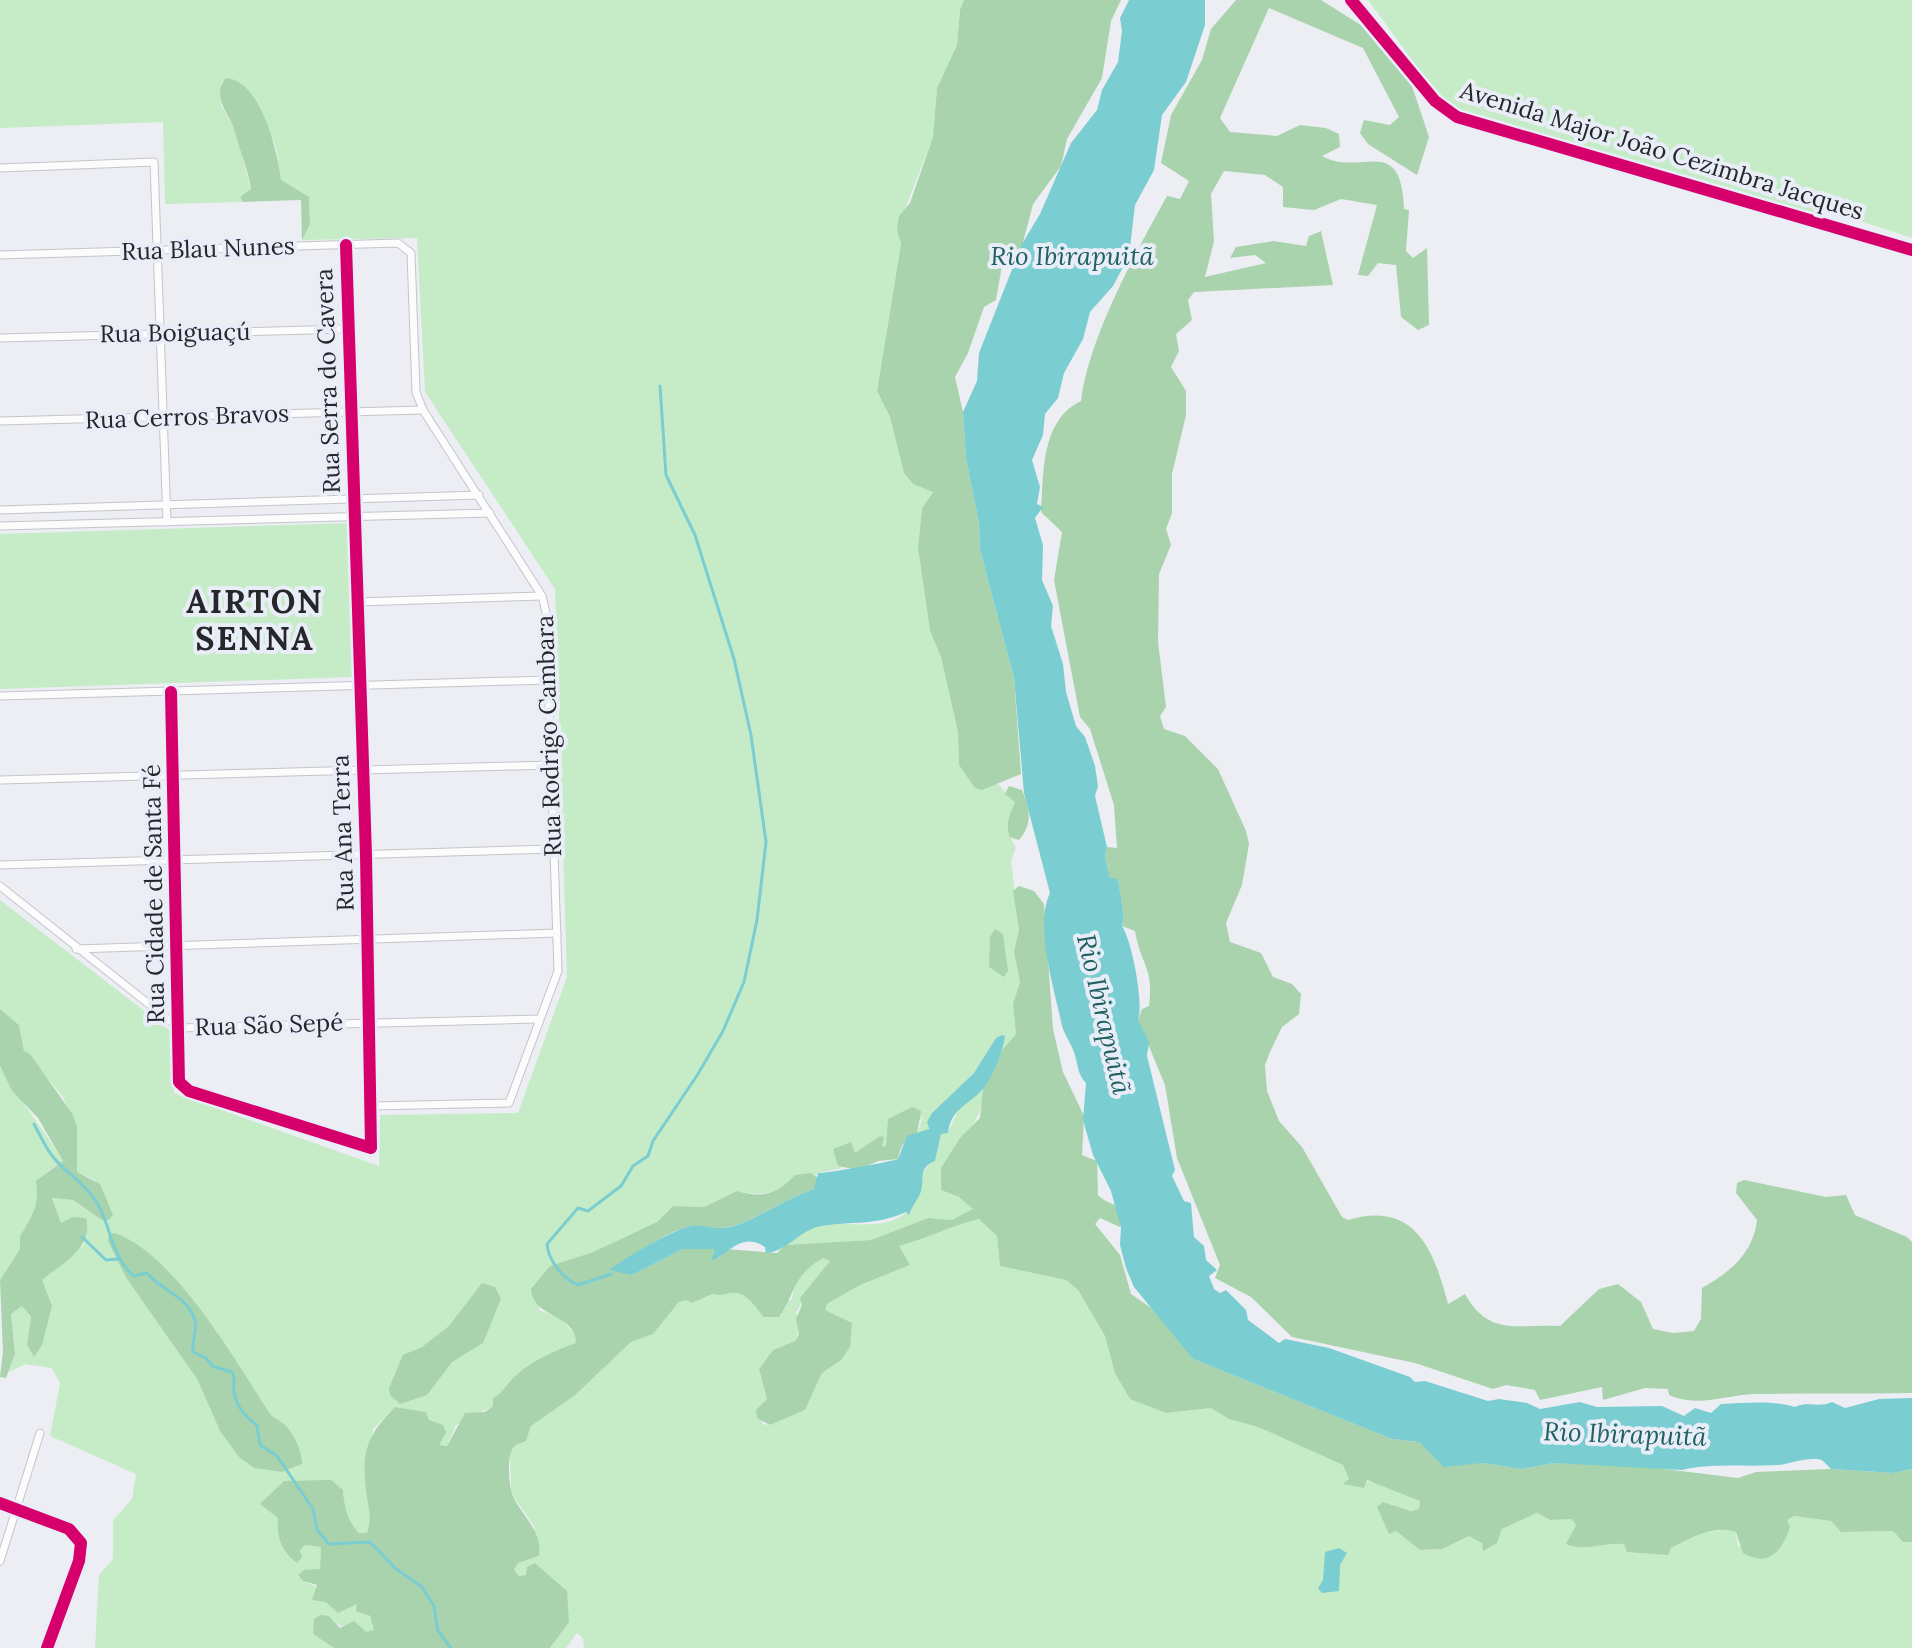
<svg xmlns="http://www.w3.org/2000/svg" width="1912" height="1648" font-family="Lora,serif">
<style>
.green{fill:#c6ecc7;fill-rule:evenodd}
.forest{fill:#a9d3ac}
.water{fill:#7acdd1}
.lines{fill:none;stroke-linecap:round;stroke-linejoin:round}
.stream{stroke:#7acdd1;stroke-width:3}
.street-casing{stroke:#c4c5ca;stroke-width:9}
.street{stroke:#fcfcfd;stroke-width:7}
.cycleway-casing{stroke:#e9edf8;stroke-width:17}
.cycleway{stroke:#d6006c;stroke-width:12}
.labels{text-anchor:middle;stroke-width:8;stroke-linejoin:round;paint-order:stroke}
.street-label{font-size:24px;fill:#25272b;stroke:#e9edf8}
.water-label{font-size:26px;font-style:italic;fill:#206162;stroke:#e9edf8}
.district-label{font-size:32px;font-weight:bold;letter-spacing:2px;fill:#25272b;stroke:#e9edf8}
</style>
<rect width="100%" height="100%" fill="#eceef4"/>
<!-- green -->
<g class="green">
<path d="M0,0H964L960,10L957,45L937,88L933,137L897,230L901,244L877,391L890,417L904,473L913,484L933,491L922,508L918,548L930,631L941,657L958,732L959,765L982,790L996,782L1015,802C1007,820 1006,830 1016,848L1011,860L1019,929L1014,952L1020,982L1013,1004L1016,1034L1002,1050L1004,1045L996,1038L974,1073L932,1113L927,1132L917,1134L923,1117L886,1147L838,1165L842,1168L818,1173L815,1175L819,1179C790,1186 766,1199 737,1191L704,1207L673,1206L657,1222L593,1252L550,1266L539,1310L560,1318L576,1335L577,1343C556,1350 531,1361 515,1376C506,1384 505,1391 494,1398L493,1406L456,1425L447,1446L439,1445L426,1412L395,1407L373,1429L367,1497L372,1519L367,1533H359C348,1522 344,1506 343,1490L278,1518C276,1537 281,1550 297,1562L299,1550L305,1545L321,1547L320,1570H304L303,1581L358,1604L374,1622V1631C356,1634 341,1629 329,1616L313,1634L334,1648H95L99,1575L113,1559V1520L132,1499L136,1474L50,1436L60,1383L52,1368L25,1364L9,1372L15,1354L11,1314L22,1306L31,1318L27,1345L35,1356L42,1280L85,1244L61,1223L52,1198L73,1200L102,1220L95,1180L77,1172V1127L63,1097L24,1051L19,1025L0,1009V900L173,1033L174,1093L379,1166L380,1115L518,1113L567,977L555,589L425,392L417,238L302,240L310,224L309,198L280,180C277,122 263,122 220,91L221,105L235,129L251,190L240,197L243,202L165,204L163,122L0,128ZM116,1252L215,1329L270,1415L282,1422L302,1464L282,1472L254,1468L220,1431L197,1379L127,1279Z"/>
<polygon points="1368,0 1912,0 1912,238 1824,209 1821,215 1461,114 1441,99"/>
<polygon points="349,523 354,677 0,689 0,534"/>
<path d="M0,1067C19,1100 43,1128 63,1161L47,1172L20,1249L0,1280Z"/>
<path d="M983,1089C984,1136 941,1141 941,1190L959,1197L974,1209L952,1220L928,1218L871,1240L785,1245C795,1239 808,1229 819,1226C846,1220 882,1232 906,1213C925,1197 913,1171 935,1161L941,1134L948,1133L959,1108Z"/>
<path d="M980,1219L997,1236L1000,1266L1066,1280L1078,1290L1105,1336L1115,1373L1166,1413L1211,1408L1229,1419L1258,1427L1343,1465L1349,1479C1374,1481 1399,1488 1420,1501L1419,1509L1412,1511L1383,1502L1396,1531L1420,1550L1442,1549L1469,1535L1482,1543L1483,1550L1497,1543L1502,1529L1537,1513L1550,1520L1572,1518L1576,1525L1572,1547L1609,1542L1671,1548L1699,1533L1728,1529L1736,1532L1738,1547L1794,1516L1831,1521L1841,1532L1893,1531L1903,1542H1912V1648H584L583,1638L577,1633L566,1648H550L569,1621L527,1575L519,1576L514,1570L517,1563L539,1556L534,1526L511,1493L510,1453L514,1445L526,1441L531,1426L575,1394L631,1342L653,1334L679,1302L686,1299L693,1303L714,1294C723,1297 724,1293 733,1292C745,1291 756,1308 764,1316L792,1299C796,1277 804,1269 823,1258L830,1261L796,1312L800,1326L795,1341L773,1350L759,1369L767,1399L762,1424L770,1425L805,1410L822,1373L841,1360L824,1309L827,1304L860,1285L910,1265L898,1246C926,1238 951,1226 980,1219Z"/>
</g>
<!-- forest -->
<g class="forest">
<polygon points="964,0 1121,0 1111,21 1102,78 1067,139 1061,166 1033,204 1021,250 1013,261 1004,254 996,300 984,307 968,353 955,377 963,412 966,459 979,523 980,550 1014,678 1021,774 982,790 975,788 959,765 958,732 941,657 930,631 918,548 922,508 933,492 913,484 904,473 890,417 877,391 901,244 897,230 899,216 910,203 933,137 937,88 957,45 960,10"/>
<path d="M1236,0H1321L1364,27L1412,86L1429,137L1417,175L1368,144L1360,133L1364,120L1390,125L1399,117L1363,48L1269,8L1220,118L1230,132L1277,136L1300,125L1326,128L1339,134L1340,147L1322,156C1361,178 1401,131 1404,209L1409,210L1406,251L1413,258L1427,248L1429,325L1418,330L1401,317L1396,265L1378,263L1368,276L1358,275L1377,205L1341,199L1314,210L1283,207V187L1265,175L1224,171L1211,194L1214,241L1205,277L1266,263L1255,255L1230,258L1236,247L1273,241L1306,246L1309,236L1321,231L1333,285L1194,292L1188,300L1192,320L1176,334L1179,351L1171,367L1186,391V415L1172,474V513L1166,529L1171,545L1159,574L1158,642L1166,707L1160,716L1164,729L1185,736L1218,769L1246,831L1249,844L1242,885L1226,923L1230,942L1261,953L1273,977L1292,984L1301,994L1299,1014L1282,1027L1270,1052L1265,1065L1267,1091L1279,1121L1302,1147L1342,1217L1348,1220C1416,1200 1434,1251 1448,1304L1465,1294C1489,1337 1517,1324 1560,1326L1599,1289L1618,1284L1641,1302L1653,1329L1673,1333L1694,1331L1701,1319L1702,1288C1730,1272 1753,1254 1757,1220L1736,1193L1737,1183L1744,1180L1826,1197L1846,1195L1855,1215L1907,1237L1912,1242V1393C1860,1394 1807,1393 1755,1394C1725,1395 1699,1408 1669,1395L1668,1389L1645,1388L1603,1400L1602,1387L1540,1400L1535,1390L1506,1385L1493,1389L1415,1363L1292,1337L1251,1297L1215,1278L1220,1265L1177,1158L1165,1085L1138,1020L1142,1009L1149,1006C1154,967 1141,966 1135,931L1122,926L1124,917L1118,880L1110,878L1105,857L1107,847L1117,848L1114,805L1090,729L1080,717L1054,580L1062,532L1041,512C1044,474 1040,421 1081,401C1089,337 1135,254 1167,196L1180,199L1189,181L1161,163L1171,115L1202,60L1211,29Z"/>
<path d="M226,78C261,80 278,153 281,180L309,197L310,224L302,240L301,200L243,202L240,197L251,189C248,170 240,151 235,132C230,113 210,98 226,78Z"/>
<path d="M1009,786L1022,790C1030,810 1033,823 1019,840L1010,837C1005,824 1010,814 1015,802L1005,794Z"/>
<path d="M1019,886L1034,891L1044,904L1053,1029L1063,1072L1084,1116L1082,1155L1097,1161L1098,1195C1113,1210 1123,1197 1120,1227L1100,1218L1095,1224L1120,1255L1131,1294L1157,1312L1193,1359L1392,1439L1419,1442L1446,1464L1483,1463L1521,1469L1554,1463L1631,1465L1738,1478L1756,1472L1831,1469L1893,1473L1912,1469V1542H1903L1893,1531L1841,1532L1831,1521L1794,1516L1787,1520L1790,1527C1782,1551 1769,1568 1743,1553L1736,1532C1714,1524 1690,1538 1671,1548L1668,1555L1627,1552L1624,1544C1606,1542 1582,1552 1566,1544L1576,1525L1572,1519L1550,1520L1537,1513L1502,1529L1497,1543L1483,1551L1482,1543L1469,1536L1442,1549L1420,1550L1396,1531L1389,1534L1377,1507L1383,1502L1411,1511L1419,1509L1420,1501L1367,1480L1364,1488L1343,1484L1349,1479L1343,1465L1258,1427L1229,1419L1211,1408L1166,1413L1130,1399L1115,1373L1105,1336L1078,1290L1066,1280L1000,1266L997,1236L979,1219C951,1226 927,1238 899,1246L910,1265L860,1285L827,1304L825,1310L852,1323L850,1347L841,1360L822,1373L805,1410L770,1425L757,1418L756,1410L767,1399L759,1369L773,1350L795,1341L799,1334L796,1319L802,1305L800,1298L830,1261L823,1258C792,1276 797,1291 779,1317H764C756,1308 745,1291 733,1293C724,1293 722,1297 713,1294L692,1303L686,1300L679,1302L653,1334L631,1342L575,1395L531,1426L526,1441C522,1443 518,1443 515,1446C506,1451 509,1486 512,1494C521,1516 543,1530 539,1556L518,1563L514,1570L519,1576L526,1575L527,1567L535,1563L567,1591L569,1622L550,1648H334L313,1634L314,1619L321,1615L329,1616L340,1628L354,1621L366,1632L374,1630L370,1616L356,1611L357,1604L338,1613L326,1602L312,1600L317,1585L303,1581L298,1575L304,1570L320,1569L321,1547L305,1545L300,1550L302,1557L297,1563C281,1551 276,1537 278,1518L260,1504L284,1481L331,1480L343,1490C344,1506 348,1522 359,1533H367C372,1519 369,1511 367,1497C361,1454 365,1437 395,1407L426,1412L429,1420L443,1425L446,1432L439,1445L447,1446L465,1413L485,1412L493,1406V1398C505,1391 506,1384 515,1376C531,1361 556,1350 576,1343C576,1313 533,1319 531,1289L550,1266L593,1252L657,1222L673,1206L704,1207L737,1191C761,1198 777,1195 795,1175L811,1173L819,1179L814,1189C788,1198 767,1212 742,1223C717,1234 706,1223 688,1227C662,1233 642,1252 618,1264L632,1275L683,1249H715L719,1258L726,1249L777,1253L785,1245L871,1240L928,1218L952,1220L973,1209L959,1197L941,1190V1168L960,1138L980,1118L983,1089L1002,1050L1016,1034L1013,1004L1020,982L1014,952L1019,929L1013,891Z"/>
<polygon points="995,929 1003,934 1008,971 1004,977 989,967 990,937"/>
<path d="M0,1009L19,1025L24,1051L30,1054L73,1115L77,1127V1172L100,1184L113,1215L109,1220H102L73,1200L52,1198L61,1223L73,1217L86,1218C94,1248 62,1263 42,1280L52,1306L42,1345L34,1357L27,1345L31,1317L22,1306L11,1314L15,1354L6,1378L0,1377L3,1352L0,1280L20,1249V1236C32,1217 40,1204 36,1181L63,1161L38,1118L12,1091L0,1066Z"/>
<path d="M912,1107L921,1111L917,1134C905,1137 900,1147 898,1159L878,1161L859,1170L838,1166L833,1149L851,1142L855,1153L880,1136L884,1137L882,1146L886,1147L888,1119Z"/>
<path d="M115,1233C175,1254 237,1363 270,1414C272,1417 278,1419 280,1421C292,1429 302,1449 302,1464L282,1472L254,1468L239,1457L220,1431L197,1379L127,1279L108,1241L109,1234Z"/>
<polygon points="482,1283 495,1287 501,1299 483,1343 452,1362 427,1395 400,1404 390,1395 389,1388 403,1355 422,1347 449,1326"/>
</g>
<!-- water -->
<g class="water">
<path d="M1129,0H1205V25L1186,82L1162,115L1154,170L1135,205L1129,256L1113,286L1090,312L1083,339L1064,373L1058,398L1045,414L1043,435L1032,460L1040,487L1037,504L1043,507L1035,518L1043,545L1042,580L1053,606L1051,626L1063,664L1066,692L1076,726L1085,737L1095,766L1098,786L1095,796L1107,847L1105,857L1110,878L1118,879L1124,917L1122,926C1132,941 1144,1004 1138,1020L1149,1042L1147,1056L1175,1170L1172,1176L1184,1201L1191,1203L1194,1237L1204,1246L1206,1260L1217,1270L1209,1276L1214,1289L1220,1293L1226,1290L1246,1310L1248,1320L1279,1343L1285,1339L1329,1348L1410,1377L1415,1382L1425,1381L1488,1401L1499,1399L1527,1403L1540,1409L1580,1402L1597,1407L1662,1406L1684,1416L1695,1408L1711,1413L1721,1404C1747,1403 1771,1400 1795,1407C1808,1401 1820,1408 1832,1402L1845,1408L1879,1399L1912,1398V1469L1893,1473L1831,1469C1826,1464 1823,1459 1816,1459C1803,1458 1790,1464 1777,1465C1747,1467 1711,1463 1682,1470L1554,1463L1521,1469L1483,1463L1444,1467L1419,1442L1392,1439L1193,1359L1134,1287L1126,1268L1120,1245L1121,1228L1111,1191L1093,1155L1083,1120L1086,1083C1078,1075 1078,1066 1075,1055C1072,1045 1065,1036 1062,1026C1055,991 1034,926 1050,893L1024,793L1014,678L980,550L979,523L966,459L963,412L977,381L979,353L1022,244L1040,214L1071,143L1097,110L1102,90L1118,62L1122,31L1120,18Z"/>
<path d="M1002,1035L1005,1036C1003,1052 993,1076 983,1089C969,1105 951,1108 948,1133L941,1134L935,1161C915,1169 927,1182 919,1196C915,1203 912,1207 909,1215L906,1212C875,1226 852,1221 821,1226C800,1230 786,1252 766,1253L765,1247C740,1231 729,1255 711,1261L715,1249H683L632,1275L609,1270C624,1259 674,1228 692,1226C711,1224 717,1233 740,1224C766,1213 788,1198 814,1189L818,1173C823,1174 890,1162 898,1159L907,1136L929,1129L927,1122L932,1113L974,1073L996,1038Z"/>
<polygon points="1339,1548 1347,1553 1340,1565 1339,1591 1322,1593 1318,1588 1323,1580 1325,1552"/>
</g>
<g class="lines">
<!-- stream -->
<g class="stream">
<path d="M34,1124C40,1135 45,1147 53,1157C66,1173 85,1183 96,1201C111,1224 111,1258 134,1276L147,1273C162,1292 188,1295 195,1321C198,1331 191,1341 193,1352L206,1358L212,1366L232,1372C237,1381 232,1383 234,1392C236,1406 246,1418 257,1425L260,1445L277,1456L313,1509L317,1530L329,1544L370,1542L395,1568L422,1587L434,1606L438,1631L451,1648"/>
<polyline points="82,1237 106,1260 119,1259"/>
<path d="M611,1274L578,1285C563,1279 548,1260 547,1244L578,1208L588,1211L621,1186L633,1166L648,1156L653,1141L698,1074L723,1031L744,982L757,920L766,842L751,735L734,659L695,535L666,475L660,386"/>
</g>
<!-- street casing -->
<g class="street-casing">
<g id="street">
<polyline points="1351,0 1435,101 1457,117 1912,250"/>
<polyline points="0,168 154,162 167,522"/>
<polyline points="0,255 398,243 411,253 416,392 423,410 542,596 546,613 558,971 509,1103 371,1106"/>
<polyline points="0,338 349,329"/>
<polyline points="0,421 423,410"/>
<polyline points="0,510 479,495"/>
<polyline points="0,526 490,513"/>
<polyline points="358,602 542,596"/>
<polyline points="171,692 179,1082 189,1091 371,1148 366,855 346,245"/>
<polyline points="0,696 547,680"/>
<polyline points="0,780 551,765"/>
<polyline points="0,865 554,849"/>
<polyline points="0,886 179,1028 539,1019"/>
<polyline points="76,949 557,933"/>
<polyline points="0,1503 69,1529 81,1543 79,1561 47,1648"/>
<polyline points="0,1561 40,1433"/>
</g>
</g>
<!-- street -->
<use href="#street" class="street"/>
<!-- cycleway casing -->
<g class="cycleway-casing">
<g id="cycleway">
<polyline points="1351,0 1435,101 1457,117 1912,250"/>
<polyline points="171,692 179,1082 189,1091 371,1148 366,855 346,245"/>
<polyline points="0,1503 69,1529 81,1543 79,1561 47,1648"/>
</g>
</g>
<!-- cycleway -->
<use href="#cycleway" class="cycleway"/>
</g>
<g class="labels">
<!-- street labels -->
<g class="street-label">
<text transform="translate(1662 151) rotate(17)" y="8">Avenida Major João Cezimbra Jacques</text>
<text transform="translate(208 249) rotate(-2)" y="8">Rua Blau Nunes</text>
<text transform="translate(175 333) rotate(-1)" y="8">Rua Boiguaçú</text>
<text transform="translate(328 381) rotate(-92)" y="8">Rua Serra do Cavera</text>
<text transform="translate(187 417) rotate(-2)" y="8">Rua Cerros Bravos</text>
<text transform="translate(549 736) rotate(-92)" y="8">Rua Rodrigo Cambara</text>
<text transform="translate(343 833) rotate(-92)" y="8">Rua Ana Terra</text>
<text transform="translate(154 894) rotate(-91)" y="8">Rua Cidade de Santa Fé</text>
<text transform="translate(269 1025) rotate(-2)" y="8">Rua São Sepé</text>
</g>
<!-- water labels -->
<g class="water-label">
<text x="1072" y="265">Rio Ibirapuitã</text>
<text transform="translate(1104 1014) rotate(77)" y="9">Rio Ibirapuitã</text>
<text transform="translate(1625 1434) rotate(2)" y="9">Rio Ibirapuitã</text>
</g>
<!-- district labels -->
<g class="district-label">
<text x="255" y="613">AIRTON<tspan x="255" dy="37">SENNA</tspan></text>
</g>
</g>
</svg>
